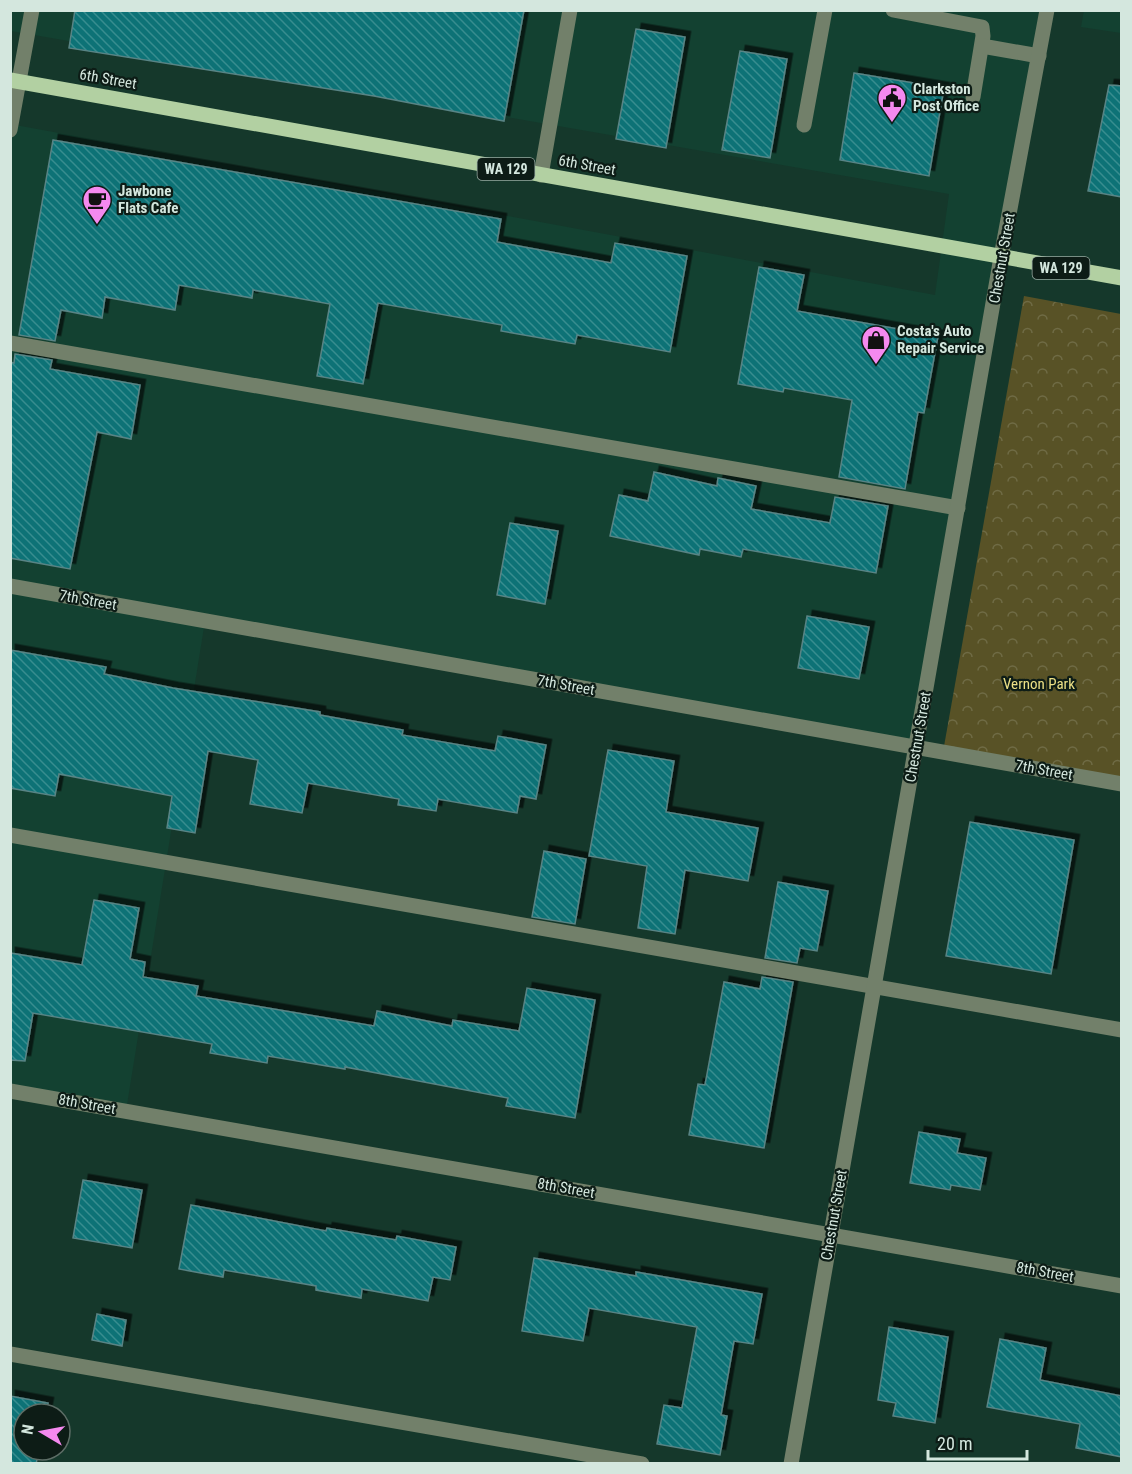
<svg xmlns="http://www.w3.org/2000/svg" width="1132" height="1474" font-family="'Roboto Condensed',sans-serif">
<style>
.built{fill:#134131}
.park{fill:url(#park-crowns)}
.building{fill:url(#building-back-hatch);stroke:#598485;stroke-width:1.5;filter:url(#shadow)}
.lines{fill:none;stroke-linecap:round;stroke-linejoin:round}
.minor{stroke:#72806a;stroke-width:15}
.major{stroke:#b2d0a2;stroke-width:15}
.labels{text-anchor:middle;stroke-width:4.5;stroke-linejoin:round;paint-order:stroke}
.shield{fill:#0d1c16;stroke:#98aaa2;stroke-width:1.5}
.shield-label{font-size:14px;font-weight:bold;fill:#d4e7de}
.street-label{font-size:15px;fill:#d4e7de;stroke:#0d1c16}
.poi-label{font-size:15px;font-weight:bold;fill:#d4e7de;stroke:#0d1c16;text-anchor:start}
.park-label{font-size:15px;fill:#ece085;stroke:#0d1c16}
</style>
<defs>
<pattern id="park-crowns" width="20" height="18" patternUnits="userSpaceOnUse" patternTransform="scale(1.5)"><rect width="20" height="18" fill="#585226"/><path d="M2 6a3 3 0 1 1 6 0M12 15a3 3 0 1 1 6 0" fill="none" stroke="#6f6b45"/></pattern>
<pattern id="building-back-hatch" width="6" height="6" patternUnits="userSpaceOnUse" patternTransform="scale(1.5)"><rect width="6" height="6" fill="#0b7276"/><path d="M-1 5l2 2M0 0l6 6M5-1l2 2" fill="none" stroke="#398d8f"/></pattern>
<filter id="shadow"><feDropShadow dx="5.5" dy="-5.5" stdDeviation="0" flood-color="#0009"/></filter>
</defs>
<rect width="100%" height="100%" fill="#15382b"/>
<!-- built -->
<g class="built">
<polygon points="1084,10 1121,11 1121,33 1081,27"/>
<polygon points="11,11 1047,11 917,748 205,621 126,1111 11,1091 10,124 935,295 949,194 11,31"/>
</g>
<!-- park -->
<polygon class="park" points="1024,296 1121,314 1121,784 943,752"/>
<!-- building -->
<g class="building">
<polygon points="75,10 524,10 504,121 374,96 69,48"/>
<polygon points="636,29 685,37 666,148 616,139"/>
<polygon points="740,51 787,59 770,158 722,150"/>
<polygon points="854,73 944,88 929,176 840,160"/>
<polygon points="1109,85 1122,86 1122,197 1088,191"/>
<polygon points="53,140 501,219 497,242 611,263 615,243 687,256 670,352 577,335 575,344 501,331 502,325 378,303 363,384 317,376 330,304 253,290 252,298 179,285 175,310 105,297 102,318 61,310 55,341 19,335"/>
<polygon points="759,267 804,275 797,311 938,336 924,413 918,412 905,489 839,477 852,400 784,388 783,392 738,384"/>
<polygon points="15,354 52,360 50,369 140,385 131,439 97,432 70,569 10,558 10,362 14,363"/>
<polygon points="654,472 717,486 718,478 756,486 751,509 830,523 835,497 888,506 876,573 743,549 741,557 700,549 699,555 610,536 619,495 648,501"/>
<polygon points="510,523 558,531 545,604 497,595"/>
<polygon points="807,616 869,627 859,679 798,668"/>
<polygon points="10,650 106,667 104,674 173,688 320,712 320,715 403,730 402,735 495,751 498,736 546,745 536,799 520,796 517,813 438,799 436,811 398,805 399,799 308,783 302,813 250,804 258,760 208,751 195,833 167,828 172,796 59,774 55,796 10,788"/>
<polygon points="608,750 674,761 666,812 758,828 748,881 685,870 675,934 638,928 647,866 589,856"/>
<polygon points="970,822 1074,840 1051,974 946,956"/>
<polygon points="544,851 586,859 575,924 532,917"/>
<polygon points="778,882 828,891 817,951 800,948 797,963 765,958"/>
<polygon points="94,900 139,908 130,959 145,962 143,977 198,986 196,996 374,1026 377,1011 452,1026 453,1020 519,1031 527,988 595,1000 575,1118 506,1106 508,1098 345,1067 345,1069 268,1056 267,1063 210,1053 212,1044 33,1013 25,1061 10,1060 10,953 82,965"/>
<polygon points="762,977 793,982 764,1148 689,1135 698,1084 705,1085 724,982 760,989"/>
<polygon points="919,1132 960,1139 957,1153 986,1158 980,1190 951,1185 950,1190 910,1183"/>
<polygon points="83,1180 142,1190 132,1248 73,1238"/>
<polygon points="191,1205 326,1231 327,1228 396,1240 397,1236 456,1247 450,1280 433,1277 428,1301 362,1289 361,1298 316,1290 316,1286 224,1270 223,1277 179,1269"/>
<polygon points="534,1258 636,1276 636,1272 762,1294 753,1344 734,1341 721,1415 727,1416 720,1455 657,1444 664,1405 682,1408 697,1327 589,1308 583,1341 522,1331"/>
<polygon points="97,1314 126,1320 122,1346 92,1340"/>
<polygon points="889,1327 948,1337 935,1423 893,1416 896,1403 878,1400"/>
<polygon points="1000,1339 1046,1348 1040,1380 1122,1396 1122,1457 1076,1448 1080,1424 987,1407"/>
<polygon points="10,1396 48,1403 46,1414 24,1414 24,1450 39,1450 36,1464 10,1464"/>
</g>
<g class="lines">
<!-- minor -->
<g class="minor">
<polyline points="893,10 982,27 983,36 973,97"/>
<polyline points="982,46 1039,56"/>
<polyline points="804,125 825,10"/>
<polyline points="10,130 32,10"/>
<polyline points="541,175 570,10"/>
<polyline points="10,343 958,508"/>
<polyline points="10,586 1122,784"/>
<polyline points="10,835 1122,1030"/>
<polyline points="10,1091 1122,1286"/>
<polyline points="10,1354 642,1464"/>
<polyline points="791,1464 1001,257 1047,10"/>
</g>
<!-- major -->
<polyline class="major" points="10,80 1122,278"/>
</g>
<!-- icons -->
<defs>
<g id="civic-pin" transform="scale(1.5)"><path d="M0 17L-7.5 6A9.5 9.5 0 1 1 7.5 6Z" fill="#f589ef" stroke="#0d1c16"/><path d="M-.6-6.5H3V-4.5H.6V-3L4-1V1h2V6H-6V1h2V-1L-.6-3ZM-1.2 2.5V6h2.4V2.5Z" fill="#111"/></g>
<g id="cafe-pin" transform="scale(1.5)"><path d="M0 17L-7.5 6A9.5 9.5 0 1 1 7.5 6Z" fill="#f589ef" stroke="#0d1c16"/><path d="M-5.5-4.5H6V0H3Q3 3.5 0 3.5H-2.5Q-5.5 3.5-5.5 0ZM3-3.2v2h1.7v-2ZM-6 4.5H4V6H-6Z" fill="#111"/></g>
<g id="shop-pin" transform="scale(1.5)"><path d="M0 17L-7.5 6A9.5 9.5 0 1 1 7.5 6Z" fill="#f589ef" stroke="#0d1c16"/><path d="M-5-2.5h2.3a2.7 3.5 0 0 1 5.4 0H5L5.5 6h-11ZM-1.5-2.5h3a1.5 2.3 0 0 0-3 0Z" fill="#111"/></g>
</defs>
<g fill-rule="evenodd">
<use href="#civic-pin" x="892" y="98"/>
<use href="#cafe-pin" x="97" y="200"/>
<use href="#shop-pin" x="876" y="340"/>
</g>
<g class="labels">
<!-- shield labels -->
<g class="shield">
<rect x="477.5" y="158" width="57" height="22" rx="4.5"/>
<rect x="1032.5" y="257" width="57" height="22" rx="4.5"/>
</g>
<g class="shield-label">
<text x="506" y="174">WA 129</text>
<text x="1061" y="273">WA 129</text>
</g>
<!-- street labels -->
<g class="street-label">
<text transform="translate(108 79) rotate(10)" y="5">6th Street</text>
<text transform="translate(587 165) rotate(10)" y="5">6th Street</text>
<text transform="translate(1002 258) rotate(-80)" y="5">Chestnut Street</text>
<text transform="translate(88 600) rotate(10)" y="5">7th Street</text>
<text transform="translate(566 685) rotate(10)" y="5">7th Street</text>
<text transform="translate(918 737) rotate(-80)" y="5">Chestnut Street</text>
<text transform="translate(1044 770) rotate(10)" y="5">7th Street</text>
<text transform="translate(87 1104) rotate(10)" y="5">8th Street</text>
<text transform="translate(566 1188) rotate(10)" y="5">8th Street</text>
<text transform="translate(834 1215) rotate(-80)" y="5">Chestnut Street</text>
<text transform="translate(1045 1272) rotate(10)" y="5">8th Street</text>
</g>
<!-- poi labels -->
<g class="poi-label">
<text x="913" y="94">Clarkston<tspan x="913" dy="17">Post Office</tspan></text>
<text x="118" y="196">Jawbone<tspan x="118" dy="17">Flats Cafe</tspan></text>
<text x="897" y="336">Costa's Auto<tspan x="897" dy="17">Repair Service</tspan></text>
</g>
<!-- park labels -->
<g class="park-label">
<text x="1039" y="689">Vernon Park</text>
</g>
</g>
<!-- border -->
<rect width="1132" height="1474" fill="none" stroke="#d4e7de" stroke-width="24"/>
<!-- north arrow -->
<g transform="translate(42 1432) rotate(280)"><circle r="28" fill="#0d1c16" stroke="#5d6d66" stroke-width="1.5"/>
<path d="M0-4.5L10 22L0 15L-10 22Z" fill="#f589ef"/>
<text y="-9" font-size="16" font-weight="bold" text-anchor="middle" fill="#d4e7de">N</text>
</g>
<!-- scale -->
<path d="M928 1450v9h99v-9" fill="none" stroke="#d4e7de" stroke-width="3"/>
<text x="937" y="1450" font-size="18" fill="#d4e7de" stroke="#0d1c16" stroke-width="4.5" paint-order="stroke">20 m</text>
</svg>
